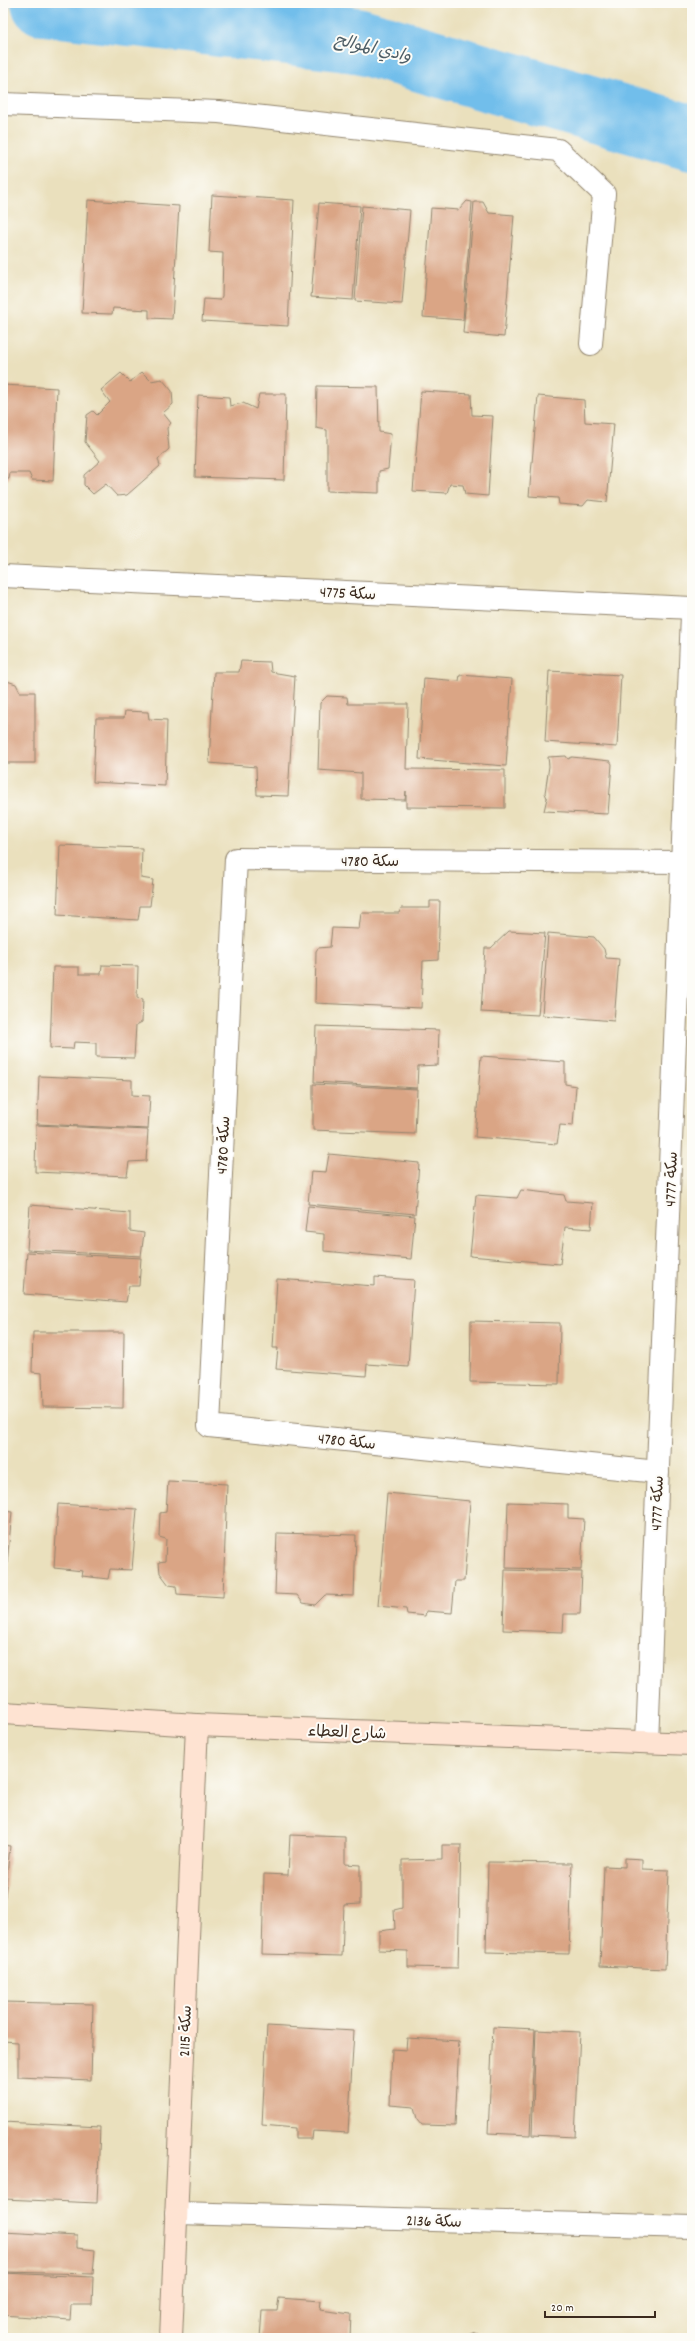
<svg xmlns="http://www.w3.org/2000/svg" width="695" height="2341" font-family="Dekko,'Playpen Sans Arabic',sans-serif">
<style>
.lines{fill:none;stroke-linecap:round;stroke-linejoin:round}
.river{stroke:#71beeb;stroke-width:66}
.building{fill:#daa585}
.street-casing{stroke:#92856e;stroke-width:24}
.secondary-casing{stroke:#92856e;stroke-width:24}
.street{stroke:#fff;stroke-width:22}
.secondary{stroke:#fee3d2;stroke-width:22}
.labels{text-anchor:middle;stroke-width:4;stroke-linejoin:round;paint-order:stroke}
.street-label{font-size:16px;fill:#3b2a1e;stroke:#fdfcf7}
.water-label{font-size:17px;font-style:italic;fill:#4e5e66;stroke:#fdfcf7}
</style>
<rect width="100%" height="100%" fill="#fdfcf7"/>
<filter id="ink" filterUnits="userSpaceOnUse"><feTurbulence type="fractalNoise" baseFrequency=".025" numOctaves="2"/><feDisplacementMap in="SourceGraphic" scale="8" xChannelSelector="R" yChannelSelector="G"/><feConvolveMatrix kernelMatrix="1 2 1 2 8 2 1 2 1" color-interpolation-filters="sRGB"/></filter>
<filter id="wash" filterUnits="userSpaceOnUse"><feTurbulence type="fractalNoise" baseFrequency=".012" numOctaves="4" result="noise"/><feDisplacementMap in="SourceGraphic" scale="16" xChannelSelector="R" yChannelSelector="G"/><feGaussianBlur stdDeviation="0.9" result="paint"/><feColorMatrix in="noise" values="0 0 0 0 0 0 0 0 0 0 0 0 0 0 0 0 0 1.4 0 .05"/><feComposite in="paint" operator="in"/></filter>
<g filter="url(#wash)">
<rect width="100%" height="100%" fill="#eae0bd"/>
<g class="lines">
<!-- river -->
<polyline class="river" points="44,3 356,40 692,138"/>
</g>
<g id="blocks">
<!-- building -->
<g class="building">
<polygon points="212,195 294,200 288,326 202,321 204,299 220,300 222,296 223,253 209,252"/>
<polygon points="88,200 179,206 172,319 149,318 149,310 113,308 112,314 82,313"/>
<polygon points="467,201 472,202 463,320 423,317 431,208 459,210"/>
<polygon points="474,202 483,202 489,213 514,215 504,337 463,333"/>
<polygon points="319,203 360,206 353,300 311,297"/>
<polygon points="362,206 410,210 402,304 355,301"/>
<polygon points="142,372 151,381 162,379 172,391 173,404 163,413 171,423 167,428 169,449 158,459 160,466 127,495 117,496 106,484 93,494 84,485 84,475 100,461 85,442 87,415 93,411 97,415 110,402 101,390 121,373 130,382"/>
<polygon points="3,385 57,388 53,481 32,480 29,473 10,473 9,479 3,479"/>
<polygon points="317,386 378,387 379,432 391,434 388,469 379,471 379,493 327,491 327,430 316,428"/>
<polygon points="421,391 471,394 472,415 493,416 488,496 465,494 463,485 450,484 447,493 413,491"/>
<polygon points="259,394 286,394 284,480 195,477 198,395 229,397 230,406 243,403 256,409"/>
<polygon points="538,396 584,400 585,422 614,424 607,502 588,500 583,506 559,504 558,498 529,496"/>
<polygon points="241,661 270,662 271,672 295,676 288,796 257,795 256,767 209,763 214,672 239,672"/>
<polygon points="549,671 621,675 617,747 545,742"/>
<polygon points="460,675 512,679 506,766 419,759 424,678 459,681"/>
<polygon points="7,681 16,684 20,692 35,692 35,763 3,763 3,684"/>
<polygon points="327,696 347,697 348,704 408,704 406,769 505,770 505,808 406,807 406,791 405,800 361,799 361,773 318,770 320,703"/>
<polygon points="125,711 148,712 149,719 167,720 165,786 93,782 96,718 124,718"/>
<polygon points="566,756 568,759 572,757 610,761 612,764 608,814 544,811 547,798 545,793 549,766 548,757"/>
<polygon points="60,845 142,848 141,878 153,880 150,906 140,906 138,920 57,915"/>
<polygon points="430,901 440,901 438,960 423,961 421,1008 315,1003 316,951 318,948 330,947 332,928 359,929 361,913 399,913 401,908 430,908"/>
<polygon points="509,931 545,933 538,1015 481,1012 485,948 491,948"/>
<polygon points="548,933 594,937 604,949 606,958 619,959 614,1021 542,1015"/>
<polygon points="102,965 138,966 137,998 143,999 142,1022 136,1025 134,1058 96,1057 96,1043 74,1042 73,1049 50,1048 53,967 79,967 79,974 101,974"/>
<polygon points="316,1026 439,1030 438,1065 418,1066 417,1088 314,1082"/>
<polygon points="481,1056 565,1062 565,1084 576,1086 573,1126 560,1125 557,1144 475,1137"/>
<polygon points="39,1076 132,1080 132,1095 150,1096 148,1129 37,1124"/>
<polygon points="313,1084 417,1089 415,1134 313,1130"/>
<polygon points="36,1125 148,1130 146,1161 129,1162 127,1176 35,1172"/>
<polygon points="329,1154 419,1163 415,1214 308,1204 311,1171 326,1172"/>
<polygon points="521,1190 564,1195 566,1201 593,1203 591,1229 565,1227 560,1264 470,1256 476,1195 517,1198"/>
<polygon points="30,1205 130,1213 130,1231 144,1233 141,1256 27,1250"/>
<polygon points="308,1206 415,1216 411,1259 324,1251 324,1234 305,1232"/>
<polygon points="27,1252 141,1258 139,1286 129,1286 126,1302 24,1294"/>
<polygon points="375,1277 414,1280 408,1367 367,1364 366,1376 276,1369 278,1348 273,1348 277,1279 375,1286"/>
<polygon points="471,1321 560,1323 559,1384 470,1382"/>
<polygon points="33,1332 124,1332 123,1408 43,1407 42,1373 32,1372"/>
<polygon points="168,1481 227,1484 223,1597 177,1594 176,1586 169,1585 160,1573 159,1562 165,1561 166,1539 159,1537 160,1513 166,1512"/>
<polygon points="387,1493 470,1501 464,1581 455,1581 452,1613 426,1611 425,1616 407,1614 406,1609 378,1606"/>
<polygon points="508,1502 568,1504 568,1518 584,1519 581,1570 506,1568"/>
<polygon points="58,1504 137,1509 132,1570 110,1569 108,1579 82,1576 83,1571 54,1568"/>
<polygon points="3,1511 12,1512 6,1574 3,1574"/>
<polygon points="277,1533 356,1535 354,1596 325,1595 315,1605 303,1603 297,1595 275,1594"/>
<polygon points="505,1570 582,1572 580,1614 564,1614 563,1632 503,1630"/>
<polygon points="290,1835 345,1837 345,1864 360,1865 360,1904 344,1905 342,1956 262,1954 264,1874 288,1875"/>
<polygon points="3,1845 10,1846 4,1905 3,1905"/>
<polygon points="442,1845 461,1845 458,1968 408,1967 408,1951 379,1950 379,1931 395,1929 394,1910 402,1908 402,1860 442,1859"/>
<polygon points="625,1858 642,1859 642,1869 669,1870 665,1969 600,1966 604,1866 625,1867"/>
<polygon points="488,1862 572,1863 569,1954 486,1952"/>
<polygon points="3,2002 93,2004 91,2080 18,2077 18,2042 3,2041"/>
<polygon points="267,2026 354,2031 348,2133 313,2131 312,2139 295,2139 295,2128 262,2125"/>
<polygon points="493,2027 535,2029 530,2135 488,2133"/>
<polygon points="536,2030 580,2032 575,2137 532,2135"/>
<polygon points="407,2038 459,2041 455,2126 422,2125 417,2119 414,2107 390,2105 392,2049 406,2050"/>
<polygon points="3,2122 100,2127 97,2203 3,2199"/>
<polygon points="3,2232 77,2236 77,2248 95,2250 93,2274 3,2272"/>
<polygon points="3,2273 93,2277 92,2305 71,2305 70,2320 3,2315"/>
<polygon points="279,2298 321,2301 320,2310 351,2314 350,2338 260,2338 262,2311 277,2311"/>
<polygon points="475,2332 490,2338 461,2338"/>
<rect x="666" y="2336" width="26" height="2"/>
</g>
</g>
</g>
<g filter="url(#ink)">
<use href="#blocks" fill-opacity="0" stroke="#92856e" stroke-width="1"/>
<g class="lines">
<!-- street casing -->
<g class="street-casing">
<g id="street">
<polyline points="3,104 219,112 558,150 604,194 591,344"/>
<polyline points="3,576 692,608"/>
<polyline points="658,1472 209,1426 236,859 682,862"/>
<polyline points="647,1742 692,615"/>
<polyline points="176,2213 692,2227"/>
</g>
</g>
<!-- secondary casing -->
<g class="secondary-casing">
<g id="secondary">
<polyline points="3,1713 197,1725 692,1744"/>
<polyline points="171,2338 197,1725"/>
</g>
</g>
<!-- street -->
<use href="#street" class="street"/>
<!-- secondary -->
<use href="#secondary" class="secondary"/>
</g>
</g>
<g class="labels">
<!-- street labels -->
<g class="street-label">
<text transform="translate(348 592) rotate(3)" y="6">سكة 4775</text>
<text x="370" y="866">سكة 4780</text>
<text transform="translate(222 1145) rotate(-87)" y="6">سكة 4780</text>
<text transform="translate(670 1179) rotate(-88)" y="6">سكة 4777</text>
<text transform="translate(347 1440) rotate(6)" y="6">سكة 4780</text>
<text transform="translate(656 1503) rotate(-88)" y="6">سكة 4777</text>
<text transform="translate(347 1731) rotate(2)" y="6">شارع العطاء</text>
<text transform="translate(184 2031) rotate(-88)" y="6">سكة 2115</text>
<text transform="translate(434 2220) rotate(2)" y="6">سكة 2136</text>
</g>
<!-- water labels -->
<g class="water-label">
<text transform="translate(373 47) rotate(13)" y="6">وادي الموالح</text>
</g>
</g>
<!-- margin -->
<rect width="695" height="2341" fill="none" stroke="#fdfcf7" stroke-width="16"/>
<!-- scale -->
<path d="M545 2311v6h110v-6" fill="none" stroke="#3b2a1e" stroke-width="2"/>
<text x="551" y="2311" font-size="12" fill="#3b2a1e" stroke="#fdfcf7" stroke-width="3" paint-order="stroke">20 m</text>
</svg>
